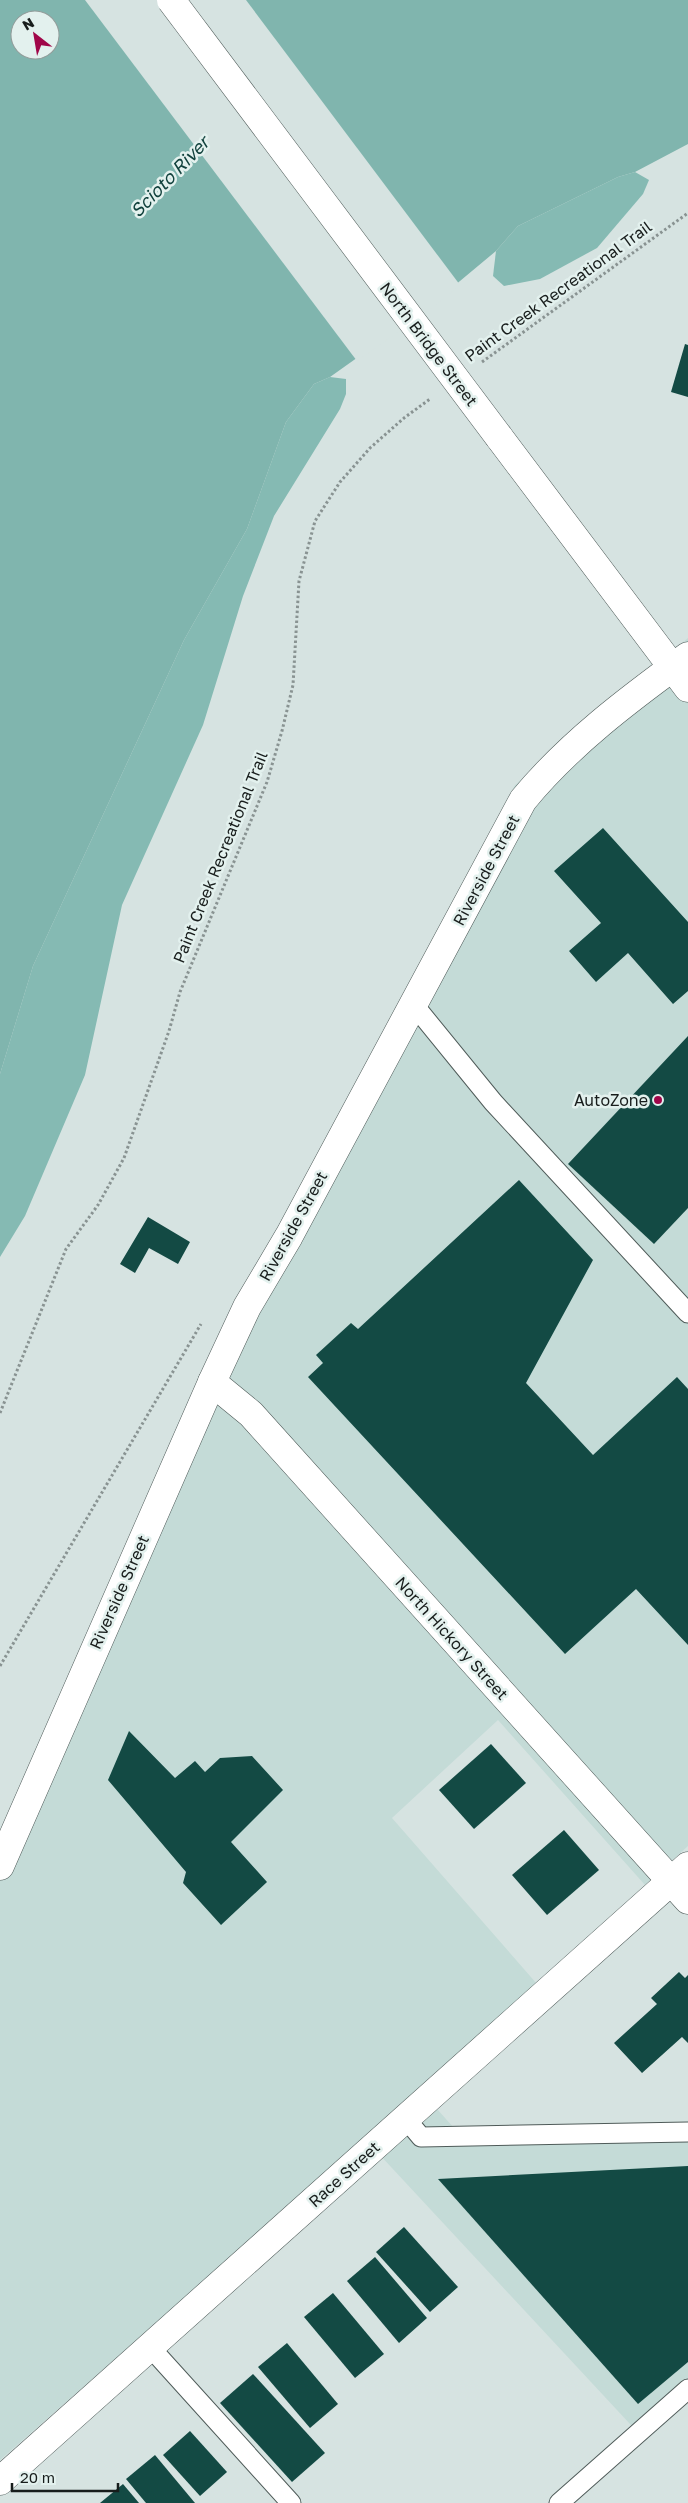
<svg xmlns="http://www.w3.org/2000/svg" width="688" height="2503" font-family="'Golos Text',sans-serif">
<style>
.built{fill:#c4dbd7}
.forest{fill:#85bab3}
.water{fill:#80b5ae;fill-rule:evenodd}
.pier{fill:#d6e3e1}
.building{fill:#134a44}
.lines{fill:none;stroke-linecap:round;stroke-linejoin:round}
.lane-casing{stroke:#4f5b59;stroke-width:21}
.street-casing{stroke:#4f5b59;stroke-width:29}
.secondary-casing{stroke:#4f5b59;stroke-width:29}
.path{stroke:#899392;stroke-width:3;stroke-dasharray:2.5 2.5;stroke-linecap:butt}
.lane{stroke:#fff;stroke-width:19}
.street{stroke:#fff;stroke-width:28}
.secondary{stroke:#fff;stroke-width:28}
.secondary-bridge-casing{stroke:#4f5b59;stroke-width:29;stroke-linecap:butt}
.secondary-bridge{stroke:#fff;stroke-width:28}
.poi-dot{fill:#a00649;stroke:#e3f1ee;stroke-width:2}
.labels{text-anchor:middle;stroke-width:5;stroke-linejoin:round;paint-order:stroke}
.street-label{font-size:16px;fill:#181d1c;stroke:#e3f1ee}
.poi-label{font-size:16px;fill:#181d1c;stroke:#e3f1ee;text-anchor:end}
.water-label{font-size:18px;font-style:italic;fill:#12423d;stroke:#e3f1ee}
</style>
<rect width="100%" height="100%" fill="#d6e3e1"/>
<!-- built -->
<polygon class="built" points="688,638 688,1846 645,1885 498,1720 392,1818 537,1984 420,2090 454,2128 688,2125 688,2399 643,2438 365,2139 0,2460 0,1835 214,1345 395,1011 515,785"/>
<!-- forest -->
<g class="forest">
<polygon points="635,172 649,180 643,194 597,248 540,279 504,286 493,276 496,251 518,226 618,177"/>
<polygon points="330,377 346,379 346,394 340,409 274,516 243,596 203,725 122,905 85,1075 25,1216 0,1257 0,1074 33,966 184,640 247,529 286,422 314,384"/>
</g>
<!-- water -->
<path class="water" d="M0,0H688V144L635,172L618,177L518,226L496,251L430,306L330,377L314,384L286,422L247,529L184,640L33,966L0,1074ZM20,20H50V50H20Z"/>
<!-- pier -->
<polygon class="pier" points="85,0 246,0 460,285 432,308 357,361"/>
<!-- building -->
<g class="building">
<polygon points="685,344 688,345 688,397 671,392"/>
<polygon points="603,828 688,922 688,991 673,1004 628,953 596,982 569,951 601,923 554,871"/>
<polygon points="688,1036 688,1208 654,1244 568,1164"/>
<polygon points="519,1180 593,1260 526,1383 593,1455 677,1377 688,1389 688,1645 636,1589 565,1654 308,1377 323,1363 316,1355 351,1323 358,1329"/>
<polygon points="148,1217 190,1242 178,1264 149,1248 135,1273 120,1264"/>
<polygon points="129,1731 175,1778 195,1761 205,1772 220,1758 252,1756 283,1790 231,1842 267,1882 221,1925 183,1883 186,1872 108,1780"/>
<polygon points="491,1744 526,1783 474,1829 439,1790"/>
<polygon points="564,1830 599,1870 547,1915 512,1875"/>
<polygon points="679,1972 685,1978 688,1975 688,2043 682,2037 642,2073 614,2043 657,2004 651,1998"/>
<polygon points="688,2166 688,2362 638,2404 438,2179"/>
<polygon points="404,2227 458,2287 430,2312 376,2252"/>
<polygon points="375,2257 427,2318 399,2343 347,2281"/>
<polygon points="333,2293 384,2354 355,2378 304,2317"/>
<polygon points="287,2343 338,2404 310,2428 258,2367"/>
<polygon points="253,2374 325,2453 292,2482 220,2403"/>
<polygon points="190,2431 227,2472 200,2496 163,2455"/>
<polygon points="155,2455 195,2503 146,2503 126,2479"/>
<polygon points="123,2484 139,2503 100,2503"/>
</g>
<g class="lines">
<!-- lane casing -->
<g class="lane-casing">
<g id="lane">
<polyline points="414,1005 493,1102 688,1313"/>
<polyline points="406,2119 421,2137 688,2132"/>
<polyline points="150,2347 291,2503"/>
<polyline points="559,2503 688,2389"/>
</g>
</g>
<!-- street casing -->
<g class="street-casing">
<g id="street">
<polyline points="212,1382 251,1414 688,1900"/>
<path d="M0,1866L212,1382L247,1307L289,1236L523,800C569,744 629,699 688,656"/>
<polyline points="0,2481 688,1866"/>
</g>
</g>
<!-- secondary casing -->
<g class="secondary-casing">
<polyline id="secondary" points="499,437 688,688"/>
</g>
<!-- path -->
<g class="path">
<polyline points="482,362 688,213"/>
<polyline points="0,1413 66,1249 98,1205 124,1158 169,1031 180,992 267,782 282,731 293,685 299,581 315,521 340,482 370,448 404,418 430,399"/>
<polyline points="0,1666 201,1324"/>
</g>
<!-- lane -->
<use href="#lane" class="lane"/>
<!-- street -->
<use href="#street" class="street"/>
<!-- secondary -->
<use href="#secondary" class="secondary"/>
<!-- secondary-bridge casing -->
<g class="secondary-bridge-casing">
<polyline id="secondary-bridge" points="171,0 499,437"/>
</g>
<!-- secondary-bridge -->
<use href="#secondary-bridge" class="secondary-bridge"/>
</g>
<!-- markers -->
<circle class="poi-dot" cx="658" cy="1100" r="5"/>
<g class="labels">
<!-- street labels -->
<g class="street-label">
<text transform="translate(558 291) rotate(-36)" y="6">Paint Creek Recreational Trail</text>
<text transform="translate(429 344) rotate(53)" y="6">North Bridge Street</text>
<text transform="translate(220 857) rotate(-68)" y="6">Paint Creek Recreational Trail</text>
<text transform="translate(486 870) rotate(-62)" y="6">Riverside Street</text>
<text transform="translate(293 1226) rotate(-61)" y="6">Riverside Street</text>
<text transform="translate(119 1592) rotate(-66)" y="6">Riverside Street</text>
<text transform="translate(452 1638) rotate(48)" y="6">North Hickory Street</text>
<text transform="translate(344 2174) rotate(-42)" y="6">Race Street</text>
</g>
<!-- poi labels -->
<g class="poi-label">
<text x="648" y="1106">AutoZone</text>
</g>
<!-- water labels -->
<g class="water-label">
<text transform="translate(170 177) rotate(-46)" y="6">Scioto River</text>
</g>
</g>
<!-- north arrow -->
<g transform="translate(35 35) rotate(329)"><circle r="24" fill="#e3f1ee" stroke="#929c9a"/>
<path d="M0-4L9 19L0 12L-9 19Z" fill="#a00649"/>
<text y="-8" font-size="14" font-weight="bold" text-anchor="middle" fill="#181d1c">N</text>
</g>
<!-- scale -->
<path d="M12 2483v8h106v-8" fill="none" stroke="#181d1c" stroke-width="2.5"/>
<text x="20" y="2483" font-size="15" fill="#181d1c" stroke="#e3f1ee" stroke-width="4" paint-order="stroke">20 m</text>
</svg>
